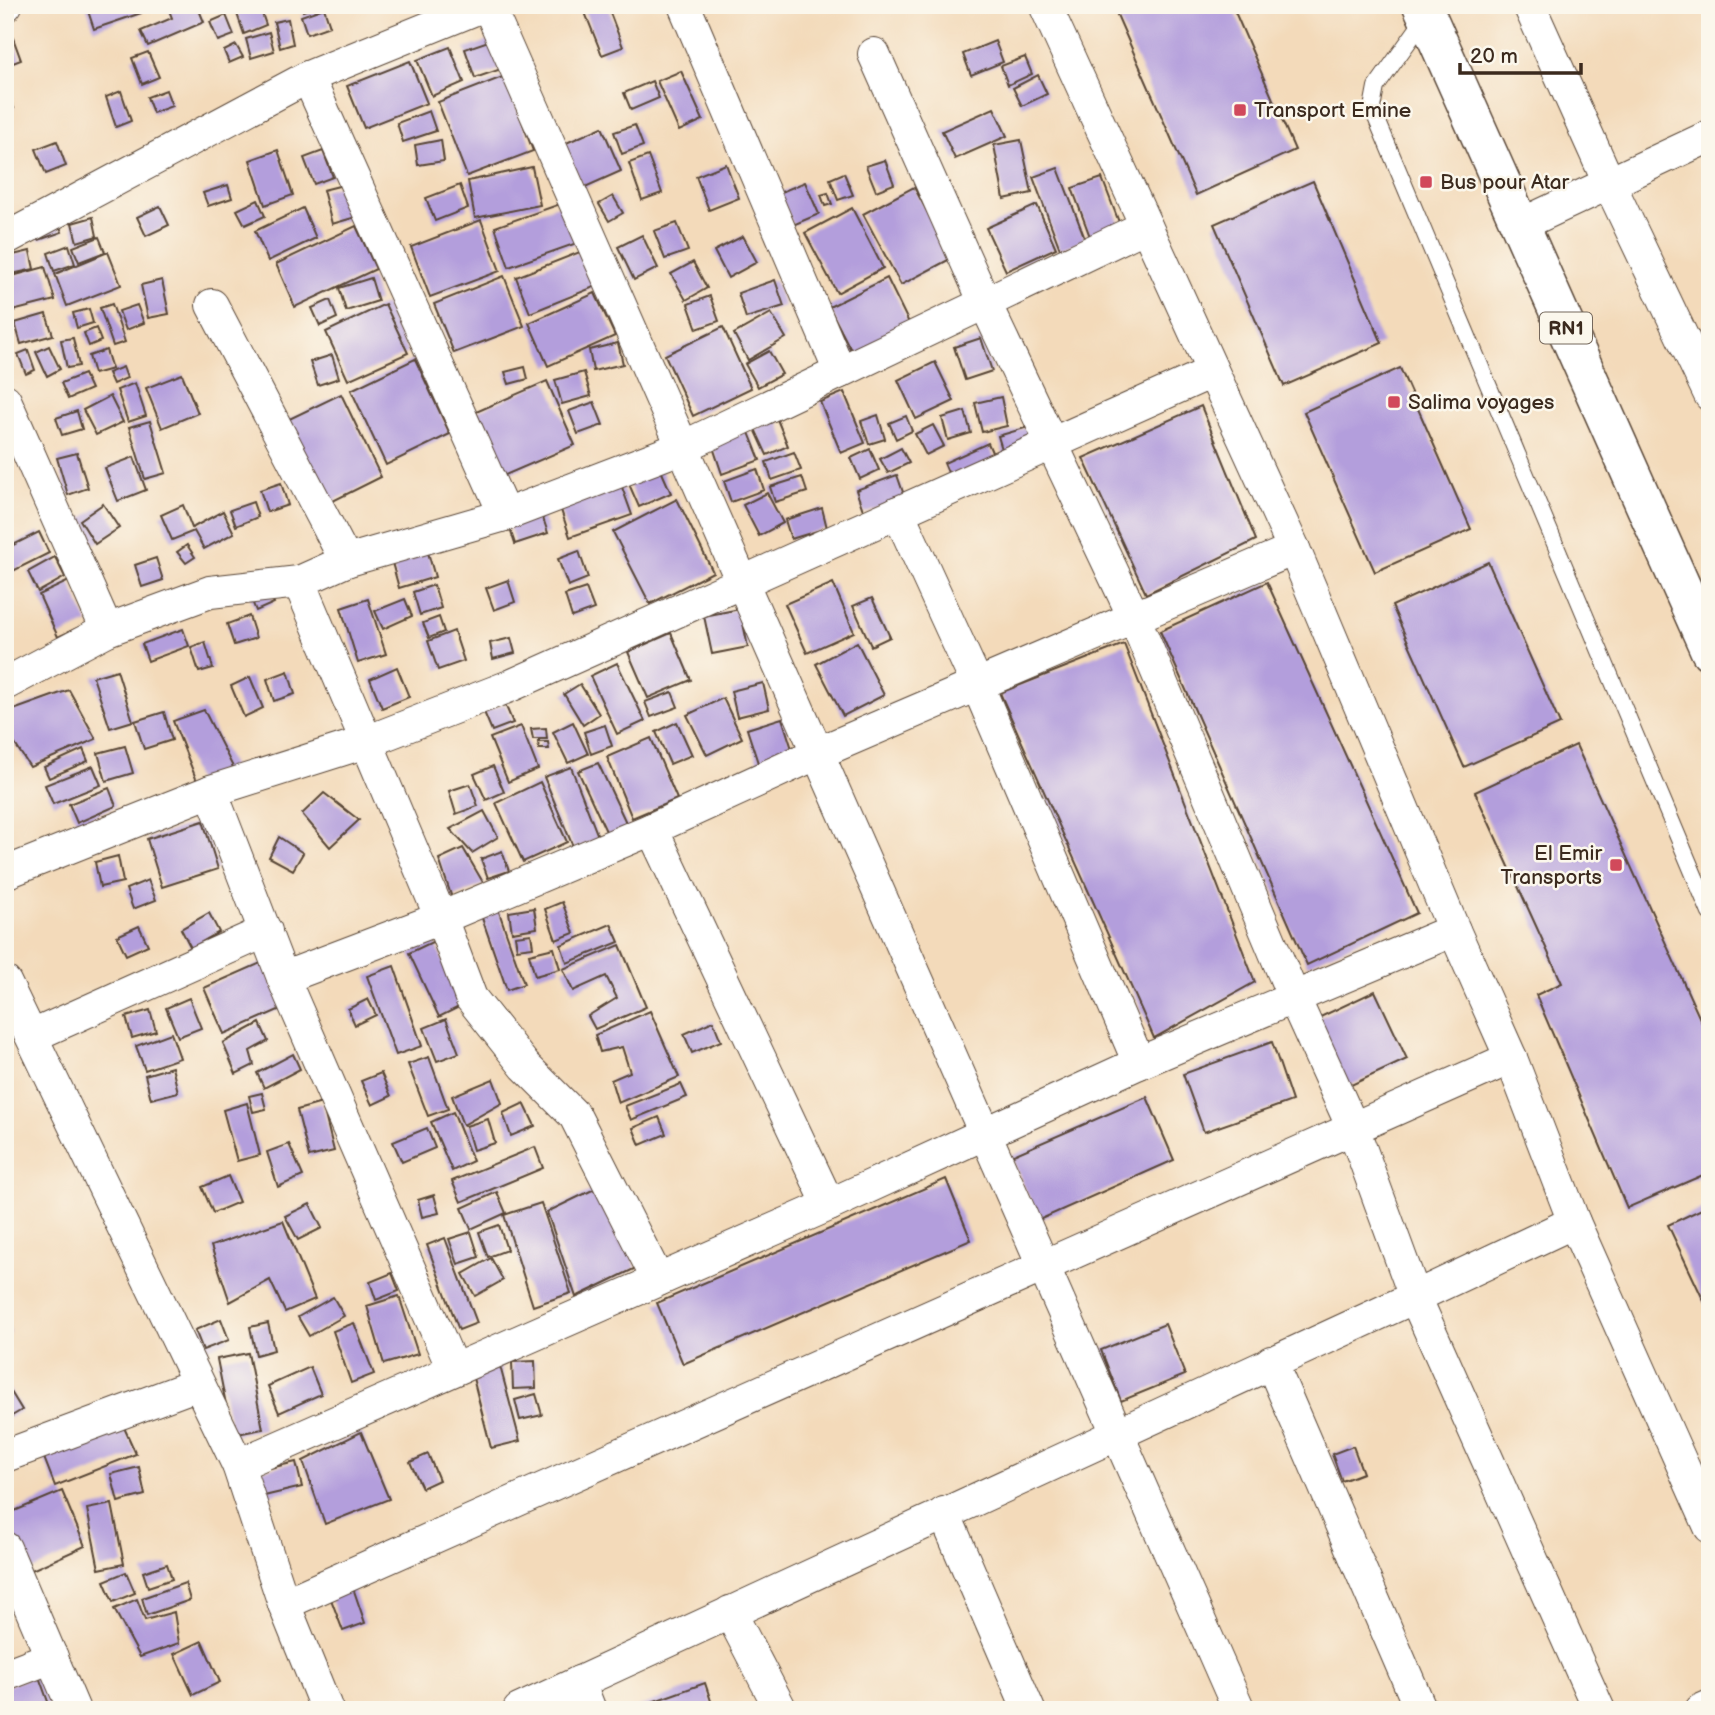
<svg xmlns="http://www.w3.org/2000/svg" width="1715" height="1715" font-family="'Balsamiq Sans',sans-serif">
<style>
.building{fill:#b39edc}
.lines{fill:none;stroke-linecap:round;stroke-linejoin:round}
.service-casing{stroke:#574435;stroke-width:18}
.minor-casing{stroke:#574435;stroke-width:34}
.trunk-casing{stroke:#574435;stroke-width:41}
.service{stroke:#fff;stroke-width:16}
.minor{stroke:#fff;stroke-width:32}
.trunk{stroke:#fff;stroke-width:38}
.poi-dot{fill:#d1495b;stroke:#fbf7ec;stroke-width:2.5}
.labels{text-anchor:middle;stroke-width:5;stroke-linejoin:round;paint-order:stroke}
.shield{fill:#fbf7ec;stroke:#75685c;stroke-width:2}
.shield-label{font-size:19px;font-weight:bold;fill:#3b2a1e}
.poi-label{font-size:21px;fill:#3b2a1e;stroke:#fbf7ec;text-anchor:start}
</style>
<rect width="100%" height="100%" fill="#fbf7ec"/>
<filter id="ink" filterUnits="userSpaceOnUse"><feTurbulence type="fractalNoise" baseFrequency=".0143" numOctaves="2"/><feDisplacementMap in="SourceGraphic" scale="14" xChannelSelector="R" yChannelSelector="G"/><feConvolveMatrix kernelMatrix="1 2 1 2 8 2 1 2 1" color-interpolation-filters="sRGB"/></filter>
<filter id="wash" filterUnits="userSpaceOnUse"><feTurbulence type="fractalNoise" baseFrequency=".00686" numOctaves="4" result="noise"/><feDisplacementMap in="SourceGraphic" scale="28" xChannelSelector="R" yChannelSelector="G"/><feGaussianBlur stdDeviation="1.57" result="paint"/><feColorMatrix in="noise" values="0 0 0 0 0 0 0 0 0 0 0 0 0 0 0 0 0 1.4 0 .05"/><feComposite in="paint" operator="in"/></filter>
<g filter="url(#wash)">
<rect width="100%" height="100%" fill="#f3daba"/>
<g id="blocks">
<!-- building -->
<g class="building">
<polygon points="86,5 139,5 141,13 94,29"/>
<polygon points="167,5 197,5 204,22 148,46 141,31 172,18"/>
<polygon points="234,5 259,5 266,25 244,34"/>
<polygon points="301,5 318,5 318,6 303,11"/>
<polygon points="582,5 607,5 623,47 602,55"/>
<polygon points="1119,5 1232,5 1295,150 1196,195 1114,8"/>
<polygon points="324,8 330,26 307,34 301,16"/>
<polygon points="226,15 234,35 218,41 210,22"/>
<polygon points="288,19 293,44 280,48 274,22"/>
<polygon points="269,32 274,51 251,58 246,39"/>
<polygon points="500,37 510,66 475,78 465,49"/>
<polygon points="13,38 21,60 5,66 5,41"/>
<polygon points="995,41 1003,62 971,75 963,54"/>
<polygon points="236,45 243,57 229,63 224,51"/>
<polygon points="450,47 464,82 432,96 417,60"/>
<polygon points="148,52 159,77 142,84 132,58"/>
<polygon points="1025,57 1032,74 1008,85 1001,66"/>
<polygon points="410,61 427,103 364,128 347,86"/>
<polygon points="681,71 703,120 679,131 657,81"/>
<polygon points="1038,75 1047,94 1022,106 1013,88"/>
<polygon points="505,76 533,151 467,176 438,102"/>
<polygon points="652,81 659,98 631,110 624,93"/>
<polygon points="166,90 172,106 153,113 147,97"/>
<polygon points="5,91 14,108 5,113"/>
<polygon points="121,91 131,121 116,127 106,97"/>
<polygon points="994,108 1007,136 955,159 942,131"/>
<polygon points="429,111 436,131 403,142 397,123"/>
<polygon points="635,125 643,146 622,154 614,132"/>
<polygon points="602,127 621,171 583,188 564,144"/>
<polygon points="441,140 444,161 418,165 415,145"/>
<polygon points="1021,140 1032,193 1004,199 994,145"/>
<polygon points="57,141 66,166 46,174 36,149"/>
<polygon points="278,150 293,195 265,205 250,160"/>
<polygon points="323,151 333,177 314,184 304,158"/>
<polygon points="648,156 662,193 642,200 629,163"/>
<polygon points="885,160 894,184 876,191 866,166"/>
<polygon points="726,164 739,198 709,210 696,176"/>
<polygon points="532,167 540,205 475,218 468,181"/>
<polygon points="1058,168 1085,239 1060,249 1033,177"/>
<polygon points="844,173 853,195 838,200 830,179"/>
<polygon points="1102,178 1122,230 1092,242 1072,188"/>
<polygon points="1313,181 1382,343 1284,386 1214,224"/>
<polygon points="805,182 819,214 793,225 779,193"/>
<polygon points="347,184 356,217 332,224 323,190"/>
<polygon points="228,185 232,198 208,206 203,193"/>
<polygon points="460,185 468,208 435,221 426,198"/>
<polygon points="914,187 952,258 901,285 863,214"/>
<polygon points="828,193 832,204 825,206 821,195"/>
<polygon points="613,196 623,213 609,221 599,204"/>
<polygon points="258,200 265,216 245,225 237,210"/>
<polygon points="563,203 577,243 509,267 495,227"/>
<polygon points="1037,205 1056,248 1006,271 986,228"/>
<polygon points="160,206 169,225 146,236 137,217"/>
<polygon points="303,208 316,238 268,261 255,231"/>
<polygon points="852,208 883,268 837,293 805,233"/>
<polygon points="93,217 97,236 77,242 72,223"/>
<polygon points="57,219 62,232 39,240 34,227"/>
<polygon points="481,220 500,271 430,297 411,247"/>
<polygon points="677,223 688,251 665,259 654,231"/>
<polygon points="356,226 376,269 295,307 276,264"/>
<polygon points="642,235 658,268 634,280 618,247"/>
<polygon points="743,236 757,262 728,278 714,251"/>
<polygon points="99,237 105,252 79,262 73,247"/>
<polygon points="69,245 75,264 54,271 48,253"/>
<polygon points="585,250 599,285 530,313 516,277"/>
<polygon points="30,251 34,269 12,274 9,256"/>
<polygon points="108,252 121,285 67,306 55,274"/>
<polygon points="693,262 707,288 686,300 671,274"/>
<polygon points="45,267 55,300 5,313 5,278"/>
<polygon points="504,276 524,326 454,353 434,304"/>
<polygon points="371,278 378,301 346,311 339,288"/>
<polygon points="887,278 912,329 855,358 829,307"/>
<polygon points="162,280 169,314 148,318 141,285"/>
<polygon points="775,280 784,306 746,318 738,293"/>
<polygon points="595,293 615,336 548,366 529,323"/>
<polygon points="710,296 719,321 697,329 688,304"/>
<polygon points="330,300 337,318 320,326 312,308"/>
<polygon points="112,304 125,342 113,346 100,308"/>
<polygon points="385,304 408,353 348,380 326,332"/>
<polygon points="137,305 144,323 126,330 119,311"/>
<polygon points="89,309 93,323 77,328 73,313"/>
<polygon points="771,313 786,338 748,360 734,334"/>
<polygon points="46,314 53,335 21,344 15,323"/>
<polygon points="723,327 751,388 693,416 665,355"/>
<polygon points="96,328 101,341 89,346 84,333"/>
<polygon points="73,338 79,366 67,368 61,340"/>
<polygon points="981,338 992,371 965,380 954,347"/>
<polygon points="618,343 623,364 593,371 589,350"/>
<polygon points="49,346 60,369 47,376 36,352"/>
<polygon points="28,350 35,370 26,374 18,354"/>
<polygon points="106,350 112,369 94,374 89,356"/>
<polygon points="769,351 782,374 758,387 745,364"/>
<polygon points="332,355 339,378 318,385 310,362"/>
<polygon points="415,359 450,434 386,465 351,390"/>
<polygon points="935,362 954,401 916,419 898,380"/>
<polygon points="123,367 127,378 113,384 108,373"/>
<polygon points="525,367 528,379 509,384 505,372"/>
<polygon points="1400,368 1471,529 1375,572 1304,412"/>
<polygon points="584,372 591,396 562,404 555,380"/>
<polygon points="84,374 91,389 68,399 61,383"/>
<polygon points="182,374 198,413 162,428 146,388"/>
<polygon points="547,381 575,445 503,476 476,412"/>
<polygon points="135,383 146,416 128,422 117,390"/>
<polygon points="844,392 865,443 841,453 820,402"/>
<polygon points="341,394 381,477 321,507 281,423"/>
<polygon points="110,396 123,422 96,435 83,410"/>
<polygon points="1001,397 1007,426 982,432 975,403"/>
<polygon points="594,402 603,425 578,434 569,411"/>
<polygon points="1201,406 1256,540 1146,594 1083,458"/>
<polygon points="77,411 82,429 62,435 56,418"/>
<polygon points="965,411 971,433 948,440 942,418"/>
<polygon points="878,415 885,439 869,444 861,421"/>
<polygon points="906,416 912,431 896,439 889,423"/>
<polygon points="777,419 788,446 767,455 755,429"/>
<polygon points="150,421 166,473 145,479 129,427"/>
<polygon points="933,425 944,446 926,455 915,434"/>
<polygon points="1035,425 1041,446 1004,456 998,436"/>
<polygon points="748,430 760,460 722,474 712,444"/>
<polygon points="988,443 997,464 953,484 944,463"/>
<polygon points="901,448 909,463 888,473 880,459"/>
<polygon points="870,449 879,470 860,479 851,458"/>
<polygon points="794,452 801,470 772,480 766,462"/>
<polygon points="77,453 88,488 68,495 57,458"/>
<polygon points="134,457 146,490 118,501 105,468"/>
<polygon points="657,461 671,493 639,507 625,475"/>
<polygon points="757,469 764,490 731,502 724,481"/>
<polygon points="897,475 905,498 864,513 856,490"/>
<polygon points="802,477 807,492 775,502 770,487"/>
<polygon points="619,479 632,515 570,537 558,501"/>
<polygon points="281,483 288,505 267,512 260,490"/>
<polygon points="767,493 783,523 759,536 743,505"/>
<polygon points="677,499 713,572 650,604 613,532"/>
<polygon points="253,502 258,517 236,526 230,510"/>
<polygon points="103,504 119,528 95,544 80,520"/>
<polygon points="183,505 192,528 223,511 234,533 204,549 194,531 172,540 161,515"/>
<polygon points="822,508 827,528 791,539 785,520"/>
<polygon points="540,509 548,533 515,544 507,520"/>
<polygon points="39,532 49,553 5,575 5,549"/>
<polygon points="187,545 195,557 186,563 177,552"/>
<polygon points="427,549 435,577 399,588 391,559"/>
<polygon points="579,551 588,578 568,586 558,559"/>
<polygon points="55,557 65,577 38,592 28,572"/>
<polygon points="156,558 163,580 142,587 135,565"/>
<polygon points="1488,562 1560,724 1464,767 1392,606"/>
<polygon points="508,580 515,602 494,610 486,588"/>
<polygon points="69,581 88,623 58,637 39,595"/>
<polygon points="1267,582 1417,913 1307,965 1160,631"/>
<polygon points="833,583 854,632 807,653 785,604"/>
<polygon points="265,584 274,603 256,611 248,591"/>
<polygon points="434,585 441,608 420,615 413,592"/>
<polygon points="586,588 594,609 572,617 565,595"/>
<polygon points="872,598 890,637 871,646 853,606"/>
<polygon points="368,599 386,654 358,663 341,608"/>
<polygon points="405,599 412,616 383,629 375,611"/>
<polygon points="740,609 748,647 712,654 704,616"/>
<polygon points="249,616 256,638 234,645 227,624"/>
<polygon points="439,617 444,632 429,638 423,623"/>
<polygon points="183,629 189,646 148,661 142,644"/>
<polygon points="454,631 464,661 438,670 428,641"/>
<polygon points="671,633 691,680 648,698 628,652"/>
<polygon points="511,638 515,653 493,659 490,643"/>
<polygon points="205,642 213,668 199,672 191,647"/>
<polygon points="857,642 884,695 843,716 816,664"/>
<polygon points="1124,644 1255,982 1154,1038 1000,693"/>
<polygon points="617,663 645,721 617,734 590,676"/>
<polygon points="397,667 409,697 382,708 370,679"/>
<polygon points="117,670 133,721 110,728 93,677"/>
<polygon points="288,671 295,694 274,701 267,679"/>
<polygon points="250,677 263,708 244,717 231,686"/>
<polygon points="763,683 769,709 737,717 731,691"/>
<polygon points="580,684 599,714 583,725 564,694"/>
<polygon points="69,690 96,739 30,767 5,729 5,713"/>
<polygon points="672,692 678,707 651,717 645,702"/>
<polygon points="723,698 742,738 707,755 687,715"/>
<polygon points="505,704 513,723 492,731 484,712"/>
<polygon points="204,710 233,767 199,786 173,721"/>
<polygon points="164,712 172,740 144,749 135,721"/>
<polygon points="782,718 794,755 759,766 747,729"/>
<polygon points="573,722 588,754 568,763 553,732"/>
<polygon points="677,722 692,755 670,764 656,732"/>
<polygon points="605,725 612,746 591,754 584,732"/>
<polygon points="521,726 538,769 508,782 490,738"/>
<polygon points="546,728 547,739 533,739 531,729"/>
<polygon points="651,738 677,799 632,818 607,757"/>
<polygon points="538,742 548,742 549,749 539,749"/>
<polygon points="1576,745 1710,1041 1710,1172 1627,1208 1536,995 1562,983 1475,792"/>
<polygon points="125,746 133,773 106,781 98,753"/>
<polygon points="83,749 88,761 49,778 44,767"/>
<polygon points="598,763 630,831 610,840 578,771"/>
<polygon points="93,766 101,785 53,804 45,785"/>
<polygon points="493,766 504,792 486,800 474,774"/>
<polygon points="571,767 599,839 574,849 544,777"/>
<polygon points="540,782 567,842 523,862 496,803"/>
<polygon points="470,784 478,806 456,814 449,791"/>
<polygon points="109,788 116,806 77,823 69,804"/>
<polygon points="324,793 359,820 330,847 302,814"/>
<polygon points="484,811 498,837 472,853 450,829"/>
<polygon points="203,821 218,869 162,887 147,839"/>
<polygon points="279,837 303,853 293,870 269,857"/>
<polygon points="463,848 484,884 452,898 439,859"/>
<polygon points="502,851 509,871 488,878 481,859"/>
<polygon points="118,856 123,882 100,887 95,862"/>
<polygon points="148,880 156,900 133,909 126,889"/>
<polygon points="562,902 574,933 556,940 545,909"/>
<polygon points="534,908 537,928 512,932 509,912"/>
<polygon points="498,909 524,984 507,990 481,915"/>
<polygon points="209,913 219,932 191,948 181,929"/>
<polygon points="611,924 619,942 567,963 561,945"/>
<polygon points="139,926 148,945 126,955 117,936"/>
<polygon points="531,934 533,947 517,949 515,936"/>
<polygon points="434,941 463,1005 439,1017 409,953"/>
<polygon points="620,945 646,1007 595,1029 588,1016 617,998 606,976 573,991 563,969"/>
<polygon points="554,948 560,969 535,976 529,954"/>
<polygon points="263,962 283,1008 224,1034 204,988"/>
<polygon points="394,966 422,1046 396,1055 367,976"/>
<polygon points="1375,991 1407,1059 1347,1087 1316,1019"/>
<polygon points="189,998 201,1028 178,1037 166,1008"/>
<polygon points="368,999 376,1015 355,1025 348,1009"/>
<polygon points="150,1010 156,1031 132,1038 126,1017"/>
<polygon points="650,1011 679,1077 618,1103 611,1080 630,1072 622,1047 600,1052 595,1035"/>
<polygon points="446,1019 459,1053 437,1061 424,1028"/>
<polygon points="713,1021 721,1041 692,1053 684,1034"/>
<polygon points="260,1023 268,1041 250,1051 254,1065 236,1074 223,1043"/>
<polygon points="171,1033 180,1058 145,1070 136,1046"/>
<polygon points="1272,1042 1292,1101 1204,1132 1183,1074"/>
<polygon points="293,1054 300,1069 264,1088 257,1073"/>
<polygon points="429,1057 448,1109 428,1116 408,1064"/>
<polygon points="172,1067 178,1092 151,1099 145,1075"/>
<polygon points="381,1073 391,1096 372,1105 361,1081"/>
<polygon points="493,1079 502,1103 463,1125 452,1096"/>
<polygon points="681,1084 687,1097 631,1120 625,1106"/>
<polygon points="262,1093 266,1109 253,1112 249,1096"/>
<polygon points="1147,1097 1174,1160 1039,1220 1011,1156"/>
<polygon points="247,1103 260,1155 237,1161 223,1110"/>
<polygon points="322,1103 334,1151 309,1157 297,1110"/>
<polygon points="524,1103 535,1126 511,1136 503,1113"/>
<polygon points="453,1112 473,1161 452,1171 431,1122"/>
<polygon points="659,1117 666,1134 640,1145 633,1128"/>
<polygon points="488,1119 495,1143 473,1150 466,1126"/>
<polygon points="427,1128 435,1148 402,1162 393,1142"/>
<polygon points="289,1144 303,1176 278,1187 267,1152"/>
<polygon points="535,1147 543,1168 461,1202 452,1181"/>
<polygon points="228,1176 239,1202 213,1213 202,1187"/>
<polygon points="946,1179 971,1240 683,1364 657,1303"/>
<polygon points="605,1184 636,1268 576,1297 547,1212"/>
<polygon points="497,1192 506,1213 471,1229 462,1208"/>
<polygon points="434,1195 439,1213 422,1217 418,1200"/>
<polygon points="541,1203 571,1293 533,1306 504,1215"/>
<polygon points="310,1204 322,1228 298,1240 285,1216"/>
<polygon points="1710,1205 1710,1314 1668,1225"/>
<polygon points="283,1221 315,1299 285,1312 270,1280 230,1302 211,1246"/>
<polygon points="499,1225 507,1250 488,1257 479,1232"/>
<polygon points="471,1232 479,1257 458,1264 449,1239"/>
<polygon points="445,1238 477,1323 459,1330 427,1245"/>
<polygon points="491,1258 503,1280 475,1296 463,1274"/>
<polygon points="392,1273 399,1291 376,1300 370,1282"/>
<polygon points="399,1296 418,1354 384,1364 367,1306"/>
<polygon points="333,1297 344,1316 309,1336 298,1317"/>
<polygon points="5,1317 11,1333 5,1335"/>
<polygon points="221,1319 229,1340 203,1350 195,1330"/>
<polygon points="268,1323 274,1350 256,1355 250,1327"/>
<polygon points="354,1323 374,1374 351,1383 333,1331"/>
<polygon points="1165,1324 1185,1375 1121,1401 1101,1350"/>
<polygon points="248,1353 263,1429 232,1435 217,1359"/>
<polygon points="535,1361 536,1388 513,1389 512,1362"/>
<polygon points="500,1366 520,1441 491,1448 472,1374"/>
<polygon points="310,1367 321,1394 279,1413 268,1386"/>
<polygon points="8,1387 22,1410 5,1420 5,1388"/>
<polygon points="536,1394 542,1415 520,1420 515,1400"/>
<polygon points="122,1423 136,1454 55,1486 43,1455"/>
<polygon points="361,1432 389,1499 325,1524 303,1461"/>
<polygon points="1353,1446 1363,1473 1342,1481 1332,1454"/>
<polygon points="428,1454 439,1480 422,1488 410,1462"/>
<polygon points="296,1462 302,1487 260,1497 253,1472"/>
<polygon points="139,1467 145,1495 118,1502 111,1474"/>
<polygon points="62,1491 85,1546 23,1574 5,1532 5,1515"/>
<polygon points="112,1504 124,1564 99,1569 87,1509"/>
<polygon points="167,1564 172,1579 148,1587 143,1572"/>
<polygon points="126,1572 135,1593 113,1602 104,1581"/>
<polygon points="185,1583 190,1600 147,1615 142,1598"/>
<polygon points="352,1585 365,1623 343,1631 329,1594"/>
<polygon points="137,1599 145,1620 174,1612 179,1643 140,1657 114,1609"/>
<polygon points="202,1641 220,1682 193,1695 174,1654"/>
<polygon points="38,1674 51,1710 5,1710 5,1687"/>
<polygon points="705,1683 714,1710 632,1710 632,1709"/>
</g>
</g>
</g>
<g filter="url(#ink)">
<use href="#blocks" fill-opacity="0" stroke="#574435" stroke-width="2"/>
<g class="lines">
<!-- service casing -->
<g class="service-casing">
<polyline id="service" points="1426,17 1376,87 1372,108 1710,913"/>
</g>
<!-- minor casing -->
<g class="minor-casing">
<g id="minor">
<polyline points="488,5 1239,1710"/>
<polyline points="684,5 840,372"/>
<polyline points="1045,5 1294,549 1454,930 1511,1058 1574,1222 1710,1527"/>
<polyline points="1529,5 1609,183 1710,395"/>
<polyline points="5,6 6,5"/>
<polyline points="874,54 985,303 1134,617 1294,998 1353,1128 1415,1297 1599,1710"/>
<polyline points="308,77 505,515"/>
<polyline points="1520,225 1710,136"/>
<polyline points="5,239 308,77 485,5"/>
<polyline points="212,305 346,561"/>
<polyline points="5,400 107,630"/>
<polyline points="898,512 977,684 1139,1063"/>
<polyline points="299,582 441,918 471,998 525,1066 575,1116 658,1280"/>
<polyline points="5,684 107,630 210,592 299,582 346,561 505,515 683,447 1146,226"/>
<polyline points="211,791 283,978 453,1369"/>
<polyline points="652,829 829,1205"/>
<polyline points="5,873 211,791 366,742 510,686 1212,372"/>
<polyline points="283,978 441,918 652,829 818,753 1294,549"/>
<polyline points="5,982 238,1465 284,1604 327,1710"/>
<polyline points="32,1036 266,931"/>
<polyline points="1271,1362 1421,1710"/>
<polyline points="5,1456 198,1384"/>
<polyline points="238,1465 829,1205 1139,1063 1454,930"/>
<polyline points="944,1513 1029,1710"/>
<polyline points="5,1548 74,1710"/>
<polyline points="284,1604 1511,1058"/>
<polyline points="730,1612 781,1710"/>
<polyline points="5,1675 52,1657"/>
<polyline points="579,1682 590,1710"/>
<polyline points="519,1710 1415,1297 1574,1222"/>
<polyline points="1701,1710 1710,1706"/>
</g>
</g>
<!-- trunk casing -->
<g class="trunk-casing">
<polyline id="trunk" points="1422,5 1710,651"/>
</g>
<!-- service -->
<use href="#service" class="service"/>
<!-- minor -->
<use href="#minor" class="minor"/>
<!-- trunk -->
<use href="#trunk" class="trunk"/>
</g>
</g>
<!-- markers -->
<g class="poi-dot">
<rect x="1233" y="103" width="14" height="14" rx="3.5"/>
<rect x="1419" y="175" width="14" height="14" rx="3.5"/>
<rect x="1387" y="395" width="14" height="14" rx="3.5"/>
<rect x="1609" y="858" width="14" height="14" rx="3.5"/>
</g>
<g class="labels">
<!-- shield labels -->
<rect class="shield" x="1540" y="312.5" width="52" height="31" rx="5"/>
<g class="shield-label">
<text x="1566" y="335">RN1</text>
</g>
<!-- poi labels -->
<g class="poi-label">
<text x="1254" y="117">Transport Emine</text>
<text x="1440" y="189">Bus pour Atar</text>
<text x="1408" y="409">Salima voyages</text>
<text x="1602" y="860" text-anchor="end">El Emir<tspan x="1602" dy="24">Transports</tspan></text>
</g>
</g>
<!-- margin -->
<rect width="1715" height="1715" fill="none" stroke="#fbf7ec" stroke-width="28"/>
<!-- scale -->
<path d="M1460 63v10h121v-10" fill="none" stroke="#3b2a1e" stroke-width="3.5"/>
<text x="1470" y="63" font-size="21" fill="#3b2a1e" stroke="#fbf7ec" stroke-width="5" paint-order="stroke">20 m</text>
</svg>
